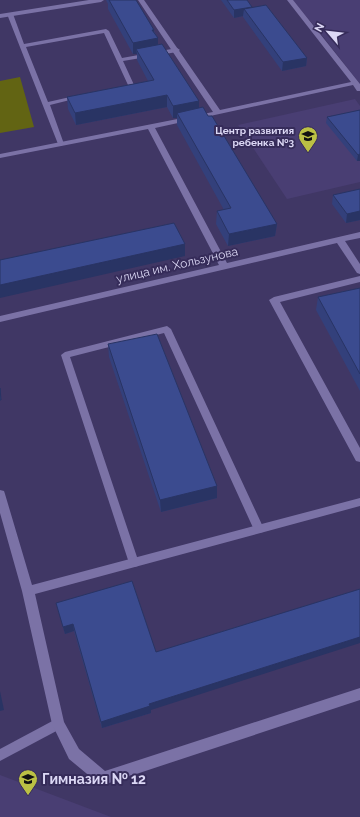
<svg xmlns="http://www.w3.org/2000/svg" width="360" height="817" font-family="Raleway,sans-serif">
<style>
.built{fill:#493e73}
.green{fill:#626413}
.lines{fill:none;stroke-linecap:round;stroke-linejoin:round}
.lane{fill:#7b72a6;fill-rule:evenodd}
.street{fill:#7b72a6;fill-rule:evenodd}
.wall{fill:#33407b}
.shaded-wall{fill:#293464}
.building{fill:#3b4b8f;stroke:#293464}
.labels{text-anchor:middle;stroke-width:4;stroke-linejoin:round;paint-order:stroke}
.far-poi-label{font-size:10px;font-weight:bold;fill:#dcd8f5;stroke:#362c5a;text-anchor:end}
.street-label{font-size:12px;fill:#dcd8f5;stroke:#362c5a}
.near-poi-label{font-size:14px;font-weight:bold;fill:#dcd8f5;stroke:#362c5a;text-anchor:start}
</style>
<rect width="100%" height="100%" fill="#403765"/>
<!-- built -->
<g class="built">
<polygon points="292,0 360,0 360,84 318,30"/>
<polygon points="355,99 360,106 360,182 287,199 238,125"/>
<polygon points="0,775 111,817 0,817"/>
</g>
<!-- green -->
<polygon class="green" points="20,77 34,127 0,133 0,81"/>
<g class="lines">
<!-- lane -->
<g class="lane">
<path d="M8,13L13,14L24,44L106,29L109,31L122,58L177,48L180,50L177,52L123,61L135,87C132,90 125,90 121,89V87L128,85L104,33L26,47L48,102L79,95L82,97L50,105L64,144L61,146L58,144L7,14Z"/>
<polygon points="167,326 171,329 264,529 263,532 259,533 255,532 164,333 70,357 139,563 138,566 134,567 130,566 129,563 61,355 65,352"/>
<polygon points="58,718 62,720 64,724 62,728 0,761 0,749"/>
</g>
<!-- street -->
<g class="street">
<polygon points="89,0 104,0 101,2 0,18 0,14"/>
<polygon points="138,0 144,0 220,110 351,82 287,0 293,0 360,84 360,91 357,91 353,85 155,128 227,263 360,232 360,238 345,241 360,264 360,274 357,273 337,243 0,322 0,316 219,265 148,129 0,158 0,154 213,112"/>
<polygon points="360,276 360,282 280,302 360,448 360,462 356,461 269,300 274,297"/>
<polygon points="0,490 4,491 5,494 32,585 360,498 360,506 35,594 64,722 79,749 105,771 360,688 360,700 103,785 98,783 69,759 52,724 22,591 0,513"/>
</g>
</g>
<!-- wall -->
<g class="wall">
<polygon points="106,0 136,0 158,38 158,45 199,101 199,108 277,224 275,236 228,246 216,224 217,211 224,210 177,125 177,118 173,118 167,107 76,125 68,109 67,97 148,81 137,60 137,54 133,54 108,9 108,4"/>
<polygon points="221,0 247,0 252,8 307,58 306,66 282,71 243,17 243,16 234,18"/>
<polygon points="360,110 360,161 357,161 326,123 327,117"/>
<polygon points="360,189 360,220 346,223 332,204 333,195"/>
<polygon points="360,288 360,391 316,310 318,297"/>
<polygon points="108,344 217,498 161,512 109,357"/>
<polygon points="56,603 151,710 151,713 102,728 74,631 65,634"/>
</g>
<!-- shaded-wall -->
<g class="shaded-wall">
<polygon points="252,7 252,15 244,9 243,16 234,18 234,10"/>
<polygon points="152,30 154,30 154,39 158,38 158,50 136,49 137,54 133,54 133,43"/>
<polygon points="307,58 306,66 282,71 283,62"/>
<polygon points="167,95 167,107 76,125 75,113"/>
<polygon points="199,101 199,113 177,113 177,118 173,118 173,106"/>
<polygon points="360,154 360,161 357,161 358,155"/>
<polygon points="360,211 360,220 346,223 347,214"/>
<polygon points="277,224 275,236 228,246 229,234"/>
<polygon points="185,244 185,256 0,298 0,285"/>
<polygon points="217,486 217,498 161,512 160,500"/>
<polygon points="73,624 74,631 65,634 63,627"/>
<polygon points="360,637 360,643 151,710 151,713 102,728 101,722 149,704"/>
<polygon points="0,691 4,710 0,711"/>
</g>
<!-- building -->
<g class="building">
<polygon points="109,0 136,0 154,30 152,30 158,38 133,43"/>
<polygon points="227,0 247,0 252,7 234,10"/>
<polygon points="266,5 307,58 283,62 244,9"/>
<polygon points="162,44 199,101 173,106 167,95 75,113 67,97 154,80 136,49"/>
<polygon points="203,107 208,116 212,116 277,224 229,234 217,211 231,208 177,113"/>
<polygon points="360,110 360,154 358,155 327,117"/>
<polygon points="360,189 360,211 347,214 333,195"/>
<polygon points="174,223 185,244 0,285 0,260"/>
<polygon points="360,288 360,374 318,297"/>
<polygon points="157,334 217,486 160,500 108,344"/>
<polygon points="0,388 1,400 0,400"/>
<polygon points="132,581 156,652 360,589 360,637 149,704 150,706 101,722 73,624 63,627 56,603"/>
</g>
<!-- icons -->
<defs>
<g id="school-pin" transform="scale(1)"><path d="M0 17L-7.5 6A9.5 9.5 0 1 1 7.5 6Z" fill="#bbc044" stroke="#362c5a"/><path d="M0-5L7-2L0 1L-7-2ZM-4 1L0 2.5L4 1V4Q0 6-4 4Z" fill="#111"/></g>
</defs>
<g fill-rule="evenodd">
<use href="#school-pin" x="308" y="136"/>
<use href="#school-pin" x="28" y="779"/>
</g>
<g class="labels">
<!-- far-poi labels -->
<g class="far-poi-label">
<text x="294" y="134">Центр развития<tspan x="294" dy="12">ребенка №3</tspan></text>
</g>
<!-- street labels -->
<g class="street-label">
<text transform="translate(177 265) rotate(-13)" y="4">улица им. Хользунова</text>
</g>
<!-- near-poi labels -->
<g class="near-poi-label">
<text x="42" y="784">Гимназия № 12</text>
</g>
</g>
<!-- north arrow -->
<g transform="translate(328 32) rotate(298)" stroke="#362c5a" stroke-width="3" paint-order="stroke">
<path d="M0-3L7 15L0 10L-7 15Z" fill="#dcd8f5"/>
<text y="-6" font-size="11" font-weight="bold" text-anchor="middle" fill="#dcd8f5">N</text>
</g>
</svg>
